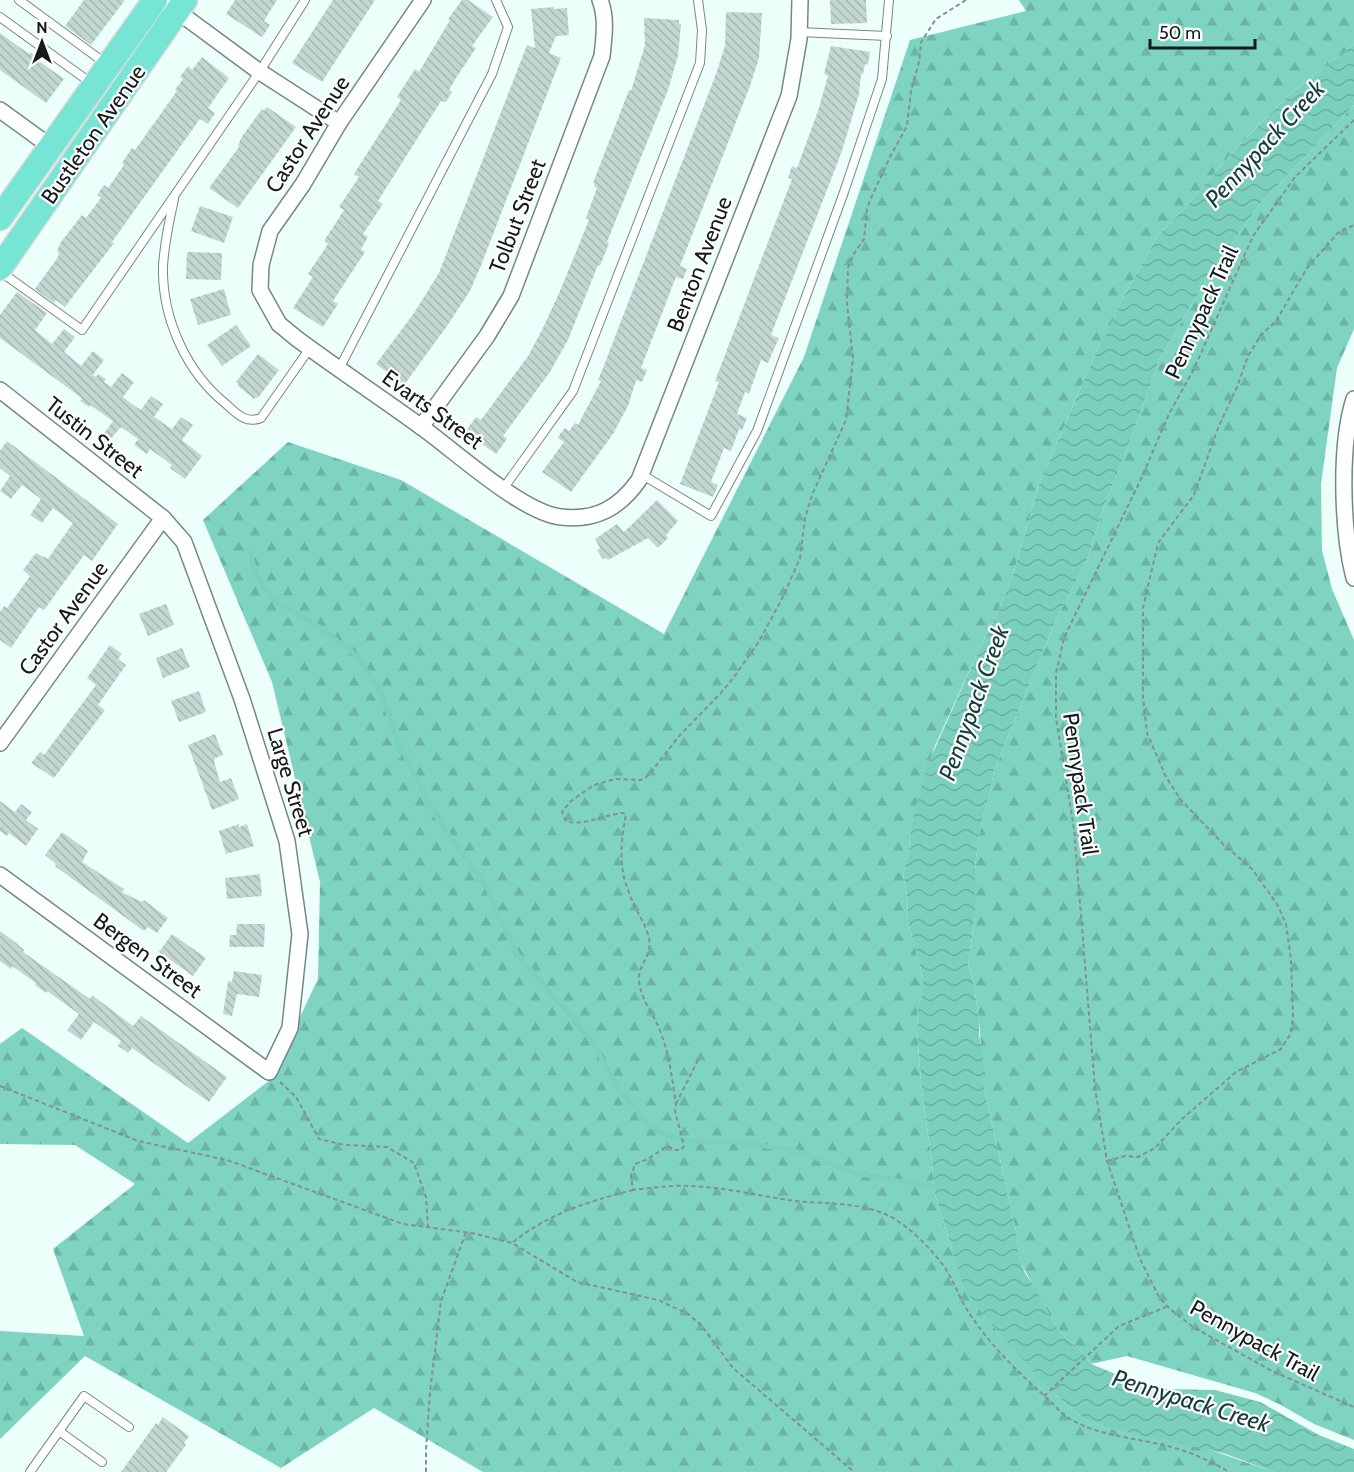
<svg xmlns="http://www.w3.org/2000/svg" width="1354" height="1472" font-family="Cabin,sans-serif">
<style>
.forest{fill:url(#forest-firs)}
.water{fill:url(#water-waves)}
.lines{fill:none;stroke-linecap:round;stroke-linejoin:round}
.stream{stroke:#7bcfbd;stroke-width:4.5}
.building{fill:url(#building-back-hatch)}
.lane-casing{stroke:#758984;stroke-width:10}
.street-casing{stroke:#758984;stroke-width:18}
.primary-casing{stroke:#d9dbda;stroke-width:27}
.path{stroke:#84918d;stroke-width:2;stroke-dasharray:4.5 3;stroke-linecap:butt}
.lane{stroke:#fff;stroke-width:8}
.street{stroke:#fff;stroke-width:15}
.primary{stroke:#77e5d4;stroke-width:24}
.labels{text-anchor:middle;stroke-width:4.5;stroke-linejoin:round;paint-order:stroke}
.street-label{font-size:22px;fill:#141b19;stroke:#fff}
.water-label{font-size:24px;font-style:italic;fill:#163e36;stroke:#fff}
</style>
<defs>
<pattern id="forest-firs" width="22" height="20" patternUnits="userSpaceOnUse" patternTransform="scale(1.5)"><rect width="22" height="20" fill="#7ed3c1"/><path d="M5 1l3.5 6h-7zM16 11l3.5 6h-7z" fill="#6cb5a5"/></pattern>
<pattern id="water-waves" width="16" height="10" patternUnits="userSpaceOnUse" patternTransform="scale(1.5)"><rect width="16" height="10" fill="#7bcfbd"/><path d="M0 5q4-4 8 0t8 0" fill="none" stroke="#69b1a2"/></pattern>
<pattern id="building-back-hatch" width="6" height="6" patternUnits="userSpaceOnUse" patternTransform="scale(1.5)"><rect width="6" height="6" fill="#c2d7d1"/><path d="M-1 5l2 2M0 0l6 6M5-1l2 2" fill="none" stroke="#a6b8b3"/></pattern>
</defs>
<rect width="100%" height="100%" fill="#edfffa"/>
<!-- forest -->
<g class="forest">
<polygon points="1019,0 1354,0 1354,44 1288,96 1236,148 1185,208 1158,235 1120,303 1106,337 1100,343 1039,485 1012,578 991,627 979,650 934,748 911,826 909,850 903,874 908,901 907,918 923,977 923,992 918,1006 917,1031 922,1092 932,1161 934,1191 952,1249 984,1316 1057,1396 1084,1419 1107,1428 1202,1447 1274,1472 483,1472 374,1408 281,1468 85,1356 0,1439 0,1331 84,1336 53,1249 135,1184 75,1145 0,1144 0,1044 22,1028 188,1143 270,1080 318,979 320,882 272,682 203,520 288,442 401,480 664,634 804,357 910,40 1026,11"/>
<polygon points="1354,105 1354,329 1337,368 1321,484 1322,550 1332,589 1354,640 1354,1440 1314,1424 1281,1405 1255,1393 1127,1356 1091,1364 1080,1350 1065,1337 1054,1323 1020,1262 1016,1231 984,1088 979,1020 973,979 968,965 975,915 975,869 978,840 983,816 990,793 994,770 1057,617 1087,560 1103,509 1131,439 1159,360 1204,283 1259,205"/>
</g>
<!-- water -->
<polygon class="water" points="1354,44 1354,105 1259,205 1204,283 1159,360 1131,439 1103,509 1087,560 1057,617 994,770 990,793 983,816 978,840 975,869 975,915 968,965 973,979 979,1020 979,1034 983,1058 984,1088 1016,1231 1020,1261 1025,1273 1035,1288 1054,1323 1065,1337 1080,1350 1091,1364 1147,1387 1162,1389 1215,1390 1260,1402 1319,1435 1354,1449 1354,1472 1274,1472 1223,1453 1107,1428 1084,1419 1057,1396 1040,1379 984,1316 974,1302 963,1284 934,1191 932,1161 922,1092 917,1031 918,1006 923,992 923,977 907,918 908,901 903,874 909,850 911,826 927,766 979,650 991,627 1012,578 1039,485 1100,343 1106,336 1120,303 1158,235 1185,208 1236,148 1288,96"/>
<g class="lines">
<!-- stream -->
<polyline class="stream" points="251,553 255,573 272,599 321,628 357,656 381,692 397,740 437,818 487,888 496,912 518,955 591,1040 620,1090 648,1125 668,1136 687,1141 736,1142 793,1150 859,1174 939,1188"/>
</g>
<!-- building -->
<g class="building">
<polygon points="84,0 125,0 91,45 65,26"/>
<polygon points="235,0 277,0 264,21 270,25 262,37 226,14"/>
<polygon points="333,0 375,0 322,82 292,63"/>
<polygon points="462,0 468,0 493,17 472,46 476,48 456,78 449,90 452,92 446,102 441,101 378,201 383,204 363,234 368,237 361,249 365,252 333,301 338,304 323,327 293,308 313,277 308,274 328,244 324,241 344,210 339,207 359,177 354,174 401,100 397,97 415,69 419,72 450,20 448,19"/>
<polygon points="830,0 866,0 867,23 831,24"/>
<polygon points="554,7 554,9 567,8 569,35 556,36 549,53 561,58 482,263 470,291 447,326 404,385 376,364 414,313 439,273 527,45 535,48 531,9"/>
<polygon points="726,12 762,13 759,58 750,86 680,266 687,269 683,279 676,277 641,368 647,370 642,382 636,380 628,406 613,434 571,492 542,472 564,442 558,438 560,434 565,428 569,431 575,423 578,425 601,381 598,380 603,368 716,74 725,46"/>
<polygon points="644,18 679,20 679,24 681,24 678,56 668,90 607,242 609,243 600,266 598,265 568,340 550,372 503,436 507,439 496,454 465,432 476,417 481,420 528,356 542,330 560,291 589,220 586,218 597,188 594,186 595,184 593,183 629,90 631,91 645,45"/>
<polygon points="0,33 29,54 30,52 41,59 39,61 64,79 46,103 0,70"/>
<polygon points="831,46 870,52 868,65 865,64 863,74 861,74 859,94 842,151 771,335 779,338 768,363 761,360 749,394 745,392 737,414 747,418 742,430 739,429 731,451 724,448 711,482 718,485 713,497 680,484 719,382 715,381 792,179 788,178 792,166 797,168 818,111 828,76 824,74"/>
<polygon points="202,57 229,78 208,108 215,113 208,124 200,119 112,242 114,243 65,307 56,300 54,303 35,289 58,257 59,253 57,251 61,242 82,215 86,218 101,198 97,195 104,185 108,188 124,165 122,163 132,148 135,150 177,91 175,90 183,79 180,77 188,66 192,70"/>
<polygon points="267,107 296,127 238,208 209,188 239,147 238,146 241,138 262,109 264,111"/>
<polygon points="200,206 233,217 224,243 191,231"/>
<polygon points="187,252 222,253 221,280 186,279"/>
<polygon points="224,289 231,315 198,325 190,299"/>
<polygon points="17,292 47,313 35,330 52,344 64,329 75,337 64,352 81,366 93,351 104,360 93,375 96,377 98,374 106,379 104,382 111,387 122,373 134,382 123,397 132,404 141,410 151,396 163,404 154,417 172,429 181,417 193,425 182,440 202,456 185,479 170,468 172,465 150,449 147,454 134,445 138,439 121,427 106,444 100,439 113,421 90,405 89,407 80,401 82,399 79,396 0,338 0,315"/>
<polygon points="236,325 251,346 222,366 207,345"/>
<polygon points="258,354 279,370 258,398 256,397 254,399 237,385 239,383 236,382"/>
<polygon points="7,441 118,524 92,561 84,555 44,610 39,607 11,648 0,640 0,612 4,606 7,608 30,576 23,570 36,553 48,559 73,523 53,508 42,523 30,515 41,499 22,485 11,499 0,491 10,476 0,468 0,451"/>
<polygon points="657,500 678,521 666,535 668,538 658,548 648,538 608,560 606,558 603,559 597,550 600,548 595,539 617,524 624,532"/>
<polygon points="166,604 174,625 148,636 139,614"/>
<polygon points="110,645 122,654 118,659 126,665 98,705 105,710 54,778 31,763 40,752 44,755 96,685 87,678"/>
<polygon points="182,648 190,667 163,678 156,658"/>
<polygon points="199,691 206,712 179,722 171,701"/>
<polygon points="215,734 223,755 215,758 214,761 220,782 231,778 239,799 212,810 188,745"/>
<polygon points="0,801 15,812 21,804 32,812 26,820 38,829 26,846 9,833 7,836 0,831"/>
<polygon points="239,824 239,827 247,824 254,846 226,854 219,831"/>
<polygon points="62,832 88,851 82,862 124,889 122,892 142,902 144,900 168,918 157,933 148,927 144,931 141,929 55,866 56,864 45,855"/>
<polygon points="260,874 262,896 227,899 225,878"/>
<polygon points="237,924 265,924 264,947 229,947 230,935 236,935"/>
<polygon points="0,931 15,942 24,950 23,952 90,999 92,995 133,1026 141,1016 227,1077 209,1102 132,1048 128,1053 118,1046 121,1041 94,1022 81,1040 67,1030 79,1014 47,991 46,993 35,985 36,983 12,966 11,969 0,961"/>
<polygon points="172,934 206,958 193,976 159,952"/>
<polygon points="234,971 262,975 259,997 237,994 232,1016 223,1014 228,981 232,982"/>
<polygon points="163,1417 189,1436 184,1443 186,1445 166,1472 121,1472 156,1423 158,1425"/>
</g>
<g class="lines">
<!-- lane casing -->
<g class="lane-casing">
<g id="lane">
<polyline points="19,0 105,63"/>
<polyline points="0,17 91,83"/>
<polyline points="799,32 887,36"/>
<path d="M174,199C169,222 164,244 163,267C162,318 186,372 226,404C237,414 246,424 261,418L310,348"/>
<polyline points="1,272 82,330 260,71 305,0"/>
<polyline points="339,369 492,74 508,27 496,0"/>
<polyline points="641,474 711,516 757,431 844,192 882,79 889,0"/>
<polyline points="503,489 573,391 700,63 702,30 698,0"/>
<polyline points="59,1431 102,1462"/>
<polyline points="30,1472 84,1396 129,1427"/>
</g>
</g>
<!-- street casing -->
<g class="street-casing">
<g id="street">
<polyline points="162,0 257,70 339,123"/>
<path d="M423,0L339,123L303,184L270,231L261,265L260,290L279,324L296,338C336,368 379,396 420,426C454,450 522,513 561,517C596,521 619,508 639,480L789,96L799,39L800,0"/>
<polyline points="0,110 51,147"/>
<polyline points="0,390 163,518 184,542 242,699 287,841 300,934 290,1028 269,1072 0,875"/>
<path d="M1354,399C1339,446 1342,531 1354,578"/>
<path d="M421,427L487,336L511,296L602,56C604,37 607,18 600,0"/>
<polyline points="0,743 163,518"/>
</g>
</g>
<!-- primary casing -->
<g class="primary-casing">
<g id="primary">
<polyline points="0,218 155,0"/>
<polyline points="0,268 185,0"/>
</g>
</g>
<!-- path -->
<g class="path">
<path d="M966,0L936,19L921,42L919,62L911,91L907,126L890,157L871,198L867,209L864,239L853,255L848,268L847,304L853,359L846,420L812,495L805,518L800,558L784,595L758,643L734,677L720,694L679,736L649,775L641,780L615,779L594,785L571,801L562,812L566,821C582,827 606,814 623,813L626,814C620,847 618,869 632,900C637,912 646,925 649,938C653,957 637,965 639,981C641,999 652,1012 659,1028C669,1052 672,1078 676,1104L675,1111L684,1146L681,1150H676L667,1146L648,1159L635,1164L631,1176L633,1190C652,1188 669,1185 688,1186C724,1187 760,1196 795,1201C825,1204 856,1202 885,1214C906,1223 932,1249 945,1268C954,1281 958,1295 966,1308C988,1344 1020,1374 1051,1402C1056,1406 1059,1411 1064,1415C1091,1434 1122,1436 1154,1443C1181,1448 1206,1458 1229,1472"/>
<polyline points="1354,120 1295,177 1253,236 1194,369 1169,414 1141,479 1064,638 1056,673 1056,718 1074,829 1095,1088 1107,1161 1140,1259 1159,1297 1170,1309 1193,1327 1272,1371 1354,1407"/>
<polyline points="280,1082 296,1097 319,1139 345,1145 387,1147 414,1163 426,1197 428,1227"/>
<polyline points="0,1086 138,1141 227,1160 403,1224 472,1233 512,1243 577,1282 658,1300 688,1314 702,1326 733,1368 854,1472"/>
<polyline points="676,1104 699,1058"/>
<polyline points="1107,1161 1125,1156 1138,1157 1155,1148 1182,1119 1236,1072 1281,1049 1291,1033 1293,1016 1291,959 1286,924 1277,904 1252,869 1224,845 1181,800 1166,777 1147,733 1143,698 1143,608 1158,543 1194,495 1218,428 1237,387 1248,356 1261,335 1276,321 1307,268 1338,233 1354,225"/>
<path d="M513,1242C552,1212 587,1202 633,1190"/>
<polyline points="1044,1396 1119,1326 1166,1307"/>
<polyline points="426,1472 426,1450 430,1392 441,1301 466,1232"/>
</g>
<!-- lane -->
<use href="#lane" class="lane"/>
<!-- street -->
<use href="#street" class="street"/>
<!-- primary -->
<use href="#primary" class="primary"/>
</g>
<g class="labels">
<!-- street labels -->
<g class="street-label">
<text transform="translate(93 134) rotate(-55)" y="8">Bustleton Avenue</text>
<text transform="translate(307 134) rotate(-57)" y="8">Castor Avenue</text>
<text transform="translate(517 216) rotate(-69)" y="8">Tolbut Street</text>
<text transform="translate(699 264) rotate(-69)" y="8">Benton Avenue</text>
<text transform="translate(1201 312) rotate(-65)" y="8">Pennypack Trail</text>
<text transform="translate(433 409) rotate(36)" y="8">Evarts Street</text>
<text transform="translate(95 437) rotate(38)" y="8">Tustin Street</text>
<text transform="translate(63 618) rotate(-54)" y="8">Castor Avenue</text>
<text transform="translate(291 782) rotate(73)" y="8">Large Street</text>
<text transform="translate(1081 784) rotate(82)" y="8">Pennypack Trail</text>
<text transform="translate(148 955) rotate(36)" y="8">Bergen Street</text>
<text transform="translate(1255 1340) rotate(29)" y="8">Pennypack Trail</text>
</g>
<!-- water labels -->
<g class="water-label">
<text transform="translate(1265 144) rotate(-47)" y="8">Pennypack Creek</text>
<text transform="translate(974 703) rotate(-70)" y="8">Pennypack Creek</text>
<text transform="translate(1191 1401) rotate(17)" y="8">Pennypack Creek</text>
</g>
</g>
<!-- north arrow -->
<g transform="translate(42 42)" stroke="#ffffff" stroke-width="4.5" paint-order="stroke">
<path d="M0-4.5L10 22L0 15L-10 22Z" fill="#141b19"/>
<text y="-9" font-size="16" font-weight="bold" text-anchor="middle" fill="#141b19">N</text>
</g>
<!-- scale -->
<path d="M1150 39v9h105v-9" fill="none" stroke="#141b19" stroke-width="3"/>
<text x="1159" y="39" font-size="18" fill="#141b19" stroke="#ffffff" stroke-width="4.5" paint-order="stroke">50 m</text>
</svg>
